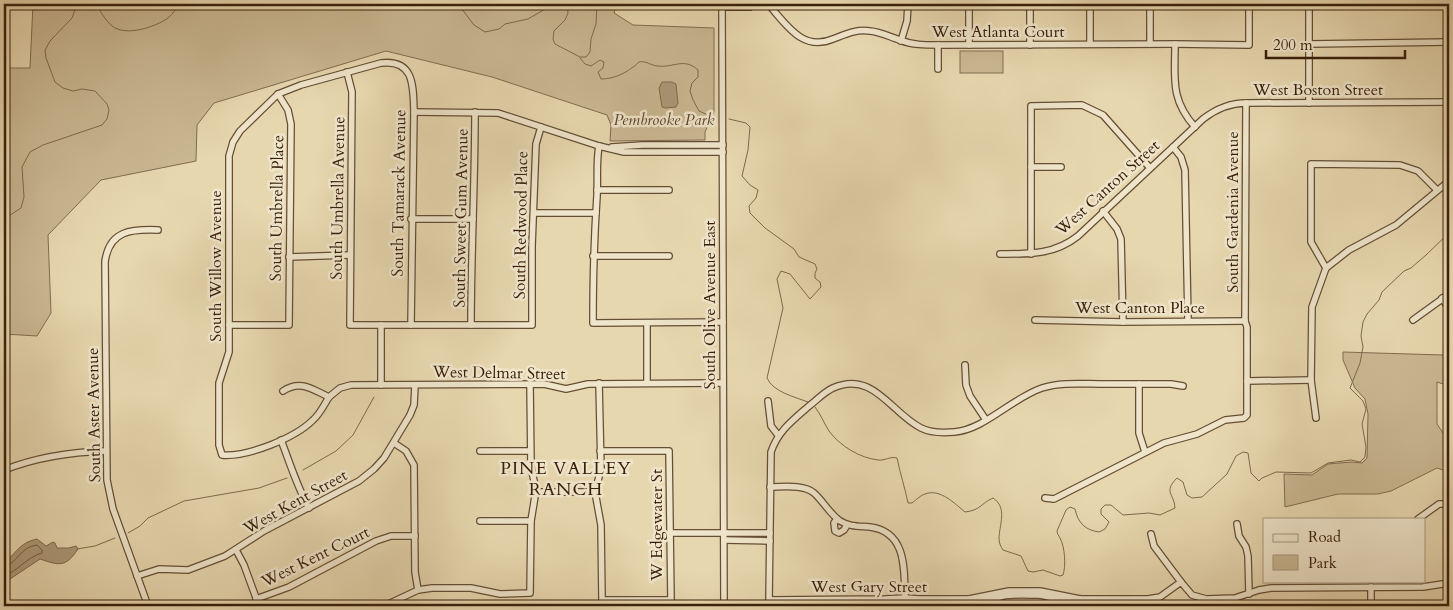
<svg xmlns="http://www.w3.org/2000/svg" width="1453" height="610" font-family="Cardo,serif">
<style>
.green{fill:#cab893;stroke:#826c50}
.water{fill:#ac9978;stroke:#7e694d}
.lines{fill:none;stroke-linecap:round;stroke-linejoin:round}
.shore{stroke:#735c42;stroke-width:1}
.stream{stroke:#7e694d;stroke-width:1}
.minor-casing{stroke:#654e35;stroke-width:8}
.minor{stroke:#efe5cb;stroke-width:5.5}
.labels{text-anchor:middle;stroke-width:5;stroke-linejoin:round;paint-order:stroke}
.street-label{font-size:16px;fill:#3a200c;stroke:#efe5cb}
.park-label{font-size:16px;font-style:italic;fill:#5e462e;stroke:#efe5cb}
.neighbourhood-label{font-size:18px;letter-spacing:1px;fill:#3a200c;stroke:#efe5cb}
</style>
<rect width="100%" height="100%" fill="#e7d7af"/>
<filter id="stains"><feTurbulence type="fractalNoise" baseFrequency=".004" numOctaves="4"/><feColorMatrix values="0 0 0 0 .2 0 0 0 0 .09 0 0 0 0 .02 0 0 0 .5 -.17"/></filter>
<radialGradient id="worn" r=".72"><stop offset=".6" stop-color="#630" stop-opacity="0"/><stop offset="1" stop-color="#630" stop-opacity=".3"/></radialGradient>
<!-- green -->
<g class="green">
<polygon points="33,4 617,4 614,13 633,25 714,28 714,112 705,132 705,140 610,141 611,125 607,115 492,77 386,51 214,103 197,125 196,161 101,180 48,235 51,313 37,336 4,334 4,68 30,68"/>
<rect x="960" y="51" width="43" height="22"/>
<polygon points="1343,352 1443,355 1449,386 1437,382 1437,424 1449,442 1449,472 1437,468 1391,491 1378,494 1338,494 1285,507 1284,474 1312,475 1328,464 1351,462 1362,463 1367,458 1368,414 1365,399 1355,388 1343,360"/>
</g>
<!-- water -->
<g class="water">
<polygon points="662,82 672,82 676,84 678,103 676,107 665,108 662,107 659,88"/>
<path d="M37,539L46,546L53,542L55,543L57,548H69L76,546L78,549C66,567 60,566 40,559L10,579L4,581V562C17,554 18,543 37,539Z"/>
</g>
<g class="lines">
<!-- shore -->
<path class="shore" d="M4,566C18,564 19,547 37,545L42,550V553C27,557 18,571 4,576"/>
<!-- stream -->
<g class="stream">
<path d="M96,4C100,11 106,21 112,26C126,37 155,27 168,18C173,14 176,8 181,4"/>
<polyline points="458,4 474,25 485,32 499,29 505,24 528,19 554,4 567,6 568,13 565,20 554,31 553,39 555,44 580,57 586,57 590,52 591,39 596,24 597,4"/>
<path d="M580,58L585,64L591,66L600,60L604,62L603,68L598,72L601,79C613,79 624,74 633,67C636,66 637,63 639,62C645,60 652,66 658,66C674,68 684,57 698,70V77L692,83L690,91L693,100L699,111L715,118"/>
<path d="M729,119L746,123L750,127L748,150L742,176L750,185L758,190L756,198L749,206L750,213L765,228L794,249L799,257L815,264L817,269L815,273V278L820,282L821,287L810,299L790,274L781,271L777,279L783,308L767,378C773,392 795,397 808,402"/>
<polyline points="4,219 21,208 24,197 22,167 30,152 43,145 102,125 107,119 109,110 107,104 95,91 82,89 73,91 63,88 55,82 46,58 45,50 50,41 72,18 77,4"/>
<polyline points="4,263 8,273 4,284"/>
<path d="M815,407C821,415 824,423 829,431C840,446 860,458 878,460C885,461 890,456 897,458C900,473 905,488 908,503H912C916,500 921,495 925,494C940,488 955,504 965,512C981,510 980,504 993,498C1008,508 999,525 999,539C999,543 1001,547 1003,550L1021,556L1028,571L1033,572L1043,570L1060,576L1063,575C1066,566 1065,547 1060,538C1059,536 1057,534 1057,531L1066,510L1070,507L1075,509C1078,523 1085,530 1099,532L1105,529L1109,522L1101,514V509L1105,505H1111L1123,515L1149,513L1160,515L1175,508C1174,493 1163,492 1177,478L1183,482L1187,495L1192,498L1202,497L1227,474L1236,456L1243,452L1248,453L1251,473L1259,481L1262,478L1276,472L1311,473L1328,463L1351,460L1360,462L1365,457L1366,447L1362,424L1366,409L1363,401L1350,388L1360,363L1363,347L1361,336L1363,322L1367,314L1379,300L1382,292L1404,271L1411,268L1426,255L1449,233"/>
<polyline points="303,470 336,451 353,435 374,397"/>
<polyline points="128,533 140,526 148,518 184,501 259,488 287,478"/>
<polyline points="77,549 95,546 115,538"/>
</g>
<!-- minor casing -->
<g class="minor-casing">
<g id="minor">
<polyline points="722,4 724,606"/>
<path d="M768,4C786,24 802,52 833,39C846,34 856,29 870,31C881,32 890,37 900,40C912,45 925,45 938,45L1175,44L1249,45V4"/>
<polyline points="1030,4 1030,45"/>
<polyline points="1090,4 1090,44"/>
<polyline points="722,7 750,7 755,4"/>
<polyline points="901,41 907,21 908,4"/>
<polyline points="1150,44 1150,4"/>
<path d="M1175,44C1175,78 1170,99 1195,127"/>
<polyline points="1309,44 1449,42"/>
<polyline points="938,45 938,69"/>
<polyline points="969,45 969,4"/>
<polyline points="347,72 352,92 350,325 532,325 532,246 536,144 541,127"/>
<polyline points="1309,103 1309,4"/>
<polyline points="414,112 498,113 599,146 624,152 723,152"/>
<path d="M599,146C596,163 598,179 597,196C594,239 593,281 593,323L723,322"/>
<polyline points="612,147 642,145 723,145"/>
<polyline points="1173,147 1181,157 1185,170 1188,321"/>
<polyline points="1031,167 1061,167"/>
<polyline points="597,190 669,190"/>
<polyline points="1103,211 1117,229 1121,239 1123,322"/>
<polyline points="534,213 596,213"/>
<polyline points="411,219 473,219"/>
<path d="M1000,254C1029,254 1054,255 1078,236L1203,119C1216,109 1229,103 1246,103L1449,102"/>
<polyline points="1031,254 1031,106 1082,105 1103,115 1150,168"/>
<polyline points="593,256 669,256"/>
<polyline points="289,257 350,255"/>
<polyline points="1326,268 1311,242 1311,164 1400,165 1418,171 1437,190"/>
<polyline points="1442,298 1449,309"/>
<polyline points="1035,320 1123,322 1245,321"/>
<polyline points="1413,320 1449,294"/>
<polyline points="229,325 289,325 291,124 288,110 278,94"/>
<polyline points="381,325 381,385"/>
<path d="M471,325C471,254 475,183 475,112"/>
<polyline points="965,365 966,385 970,396 986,420"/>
<polyline points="1247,381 1311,380"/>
<polyline points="599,383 601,469 595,492 601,525 602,600 671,600 669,451 600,451"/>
<polyline points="647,383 647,323"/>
<polyline points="1139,384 1139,433 1145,452"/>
<path d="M1183,386L1171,384C1148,384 1125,384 1102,384C1082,384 1061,382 1042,388C1012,398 984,430 954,432C943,433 931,433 921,428C891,413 873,370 833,388C824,392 817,400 809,406C793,420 778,431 771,452L769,600L885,599L905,598L919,599H969L1009,591H1040L1080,599H1148L1160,597L1181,582L1192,595L1206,599L1235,598L1259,590L1271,588L1423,587L1449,583"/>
<path d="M283,391C301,379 313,390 329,397L340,388L351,385L544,384L566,389L588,384L723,383"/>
<path d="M329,397C324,405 320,414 313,420C295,438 248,457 222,455L219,445V383L229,352V156L233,142L240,131L278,94L301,85L381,63C415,59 413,87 414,112L411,325"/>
<polyline points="768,401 771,426 778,435"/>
<polyline points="1316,418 1311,380 1312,307 1326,268 1349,250 1396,225 1449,181"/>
<path d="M281,440C290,463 297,487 309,508"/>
<polyline points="394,443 406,451 414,465 415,572 418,590"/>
<polyline points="480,451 530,451"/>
<path d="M4,470C37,457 70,452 106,451"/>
<path d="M770,487C782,487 804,484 814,493C824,502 829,513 840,521C850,527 859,526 870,527C907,532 904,569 905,598"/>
<polyline points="536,492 595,492"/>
<polyline points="1045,498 1054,499 1164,443 1197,434 1225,420 1244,418 1247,415 1247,327 1245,321 1246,103"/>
<polyline points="837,519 834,523 835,531 839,533 844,530 847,525"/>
<polyline points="1418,519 1439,504 1449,504"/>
<polyline points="480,521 531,521"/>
<polyline points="1237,524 1239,536 1246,547 1248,556 1249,594"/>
<polyline points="670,533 770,533"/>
<polyline points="1151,534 1154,546 1181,582"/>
<polyline points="724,540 770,541"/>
<polyline points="236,550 244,565 259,606"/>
<polyline points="137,576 159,569 188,570 225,556 264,531 359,481 374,469 384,458 410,415 414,405 415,385"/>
<polyline points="1371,587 1371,606"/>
<polyline points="256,599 289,587 376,541 391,536 415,536"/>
<path d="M969,599C982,603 991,599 1003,596C1014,594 1027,595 1038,595C1054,596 1064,605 1080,599"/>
<path d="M148,606L113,509L107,480L105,262C109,230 132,229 158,230"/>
<polyline points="384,606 418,590 432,588 471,588 500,594 530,593 531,521 536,490 531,467 530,384"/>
</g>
</g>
<!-- minor -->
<use href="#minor" class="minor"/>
</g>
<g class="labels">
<!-- street labels -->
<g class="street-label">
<text x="998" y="37">West Atlanta Court</text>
<text x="1318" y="95">West Boston Street</text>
<text transform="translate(1107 187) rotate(-42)" y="6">West Canton Street</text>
<text transform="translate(398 193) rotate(-89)" y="6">South Tamarack Avenue</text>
<text transform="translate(337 198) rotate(-89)" y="6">South Umbrella Avenue</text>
<text transform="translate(276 208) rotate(-89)" y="6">South Umbrella Place</text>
<text transform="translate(1232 212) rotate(-90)" y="6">South Gardenia Avenue</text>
<text transform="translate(460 218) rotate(-89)" y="6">South Sweet Gum Avenue</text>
<text transform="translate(520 225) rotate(-89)" y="6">South Redwood Place</text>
<text transform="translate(215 266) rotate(-90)" y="6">South Willow Avenue</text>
<text transform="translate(709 305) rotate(-90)" y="6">South Olive Avenue East</text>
<text x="1140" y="313">West Canton Place</text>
<text transform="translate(499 372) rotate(1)" y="6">West Delmar Street</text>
<text transform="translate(93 415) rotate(-91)" y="6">South Aster Avenue</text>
<text transform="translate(295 501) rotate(-29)" y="6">West Kent Street</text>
<text transform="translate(656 525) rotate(-90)" y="6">W Edgewater St</text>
<text transform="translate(315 556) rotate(-26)" y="6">West Kent Court</text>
<text x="869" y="592">West Gary Street</text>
</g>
<!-- park labels -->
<g class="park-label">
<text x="664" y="125">Pembrooke Park</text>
</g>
<!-- neighbourhood labels -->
<g class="neighbourhood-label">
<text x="566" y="474">PINE VALLEY<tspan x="566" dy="21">RANCH</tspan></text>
</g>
</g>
<!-- margin -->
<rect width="1453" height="610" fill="none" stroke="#e7d7af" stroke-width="20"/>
<rect x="5" y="5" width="1443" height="600" fill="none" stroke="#3a200c" stroke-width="2.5"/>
<rect x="10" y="10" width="1433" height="590" fill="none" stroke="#3a200c"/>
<!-- legend -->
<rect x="1263" y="518" width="162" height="65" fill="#efe5cb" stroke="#a7967f"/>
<rect x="1273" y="534" width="25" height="8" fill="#efe5cb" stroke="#a7967f"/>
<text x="1308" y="542" font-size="15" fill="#3a200c">Road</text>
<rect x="1273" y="555" width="25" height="15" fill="#cab893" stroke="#a7967f"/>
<text x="1308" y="568" font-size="15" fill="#3a200c">Park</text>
<!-- scale -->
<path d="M1266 50v8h139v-8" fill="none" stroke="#3a200c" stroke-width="2.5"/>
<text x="1273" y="50" font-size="15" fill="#3a200c" stroke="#efe5cb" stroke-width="4" paint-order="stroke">200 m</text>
<rect width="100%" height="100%" filter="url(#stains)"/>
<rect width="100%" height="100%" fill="url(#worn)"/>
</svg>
